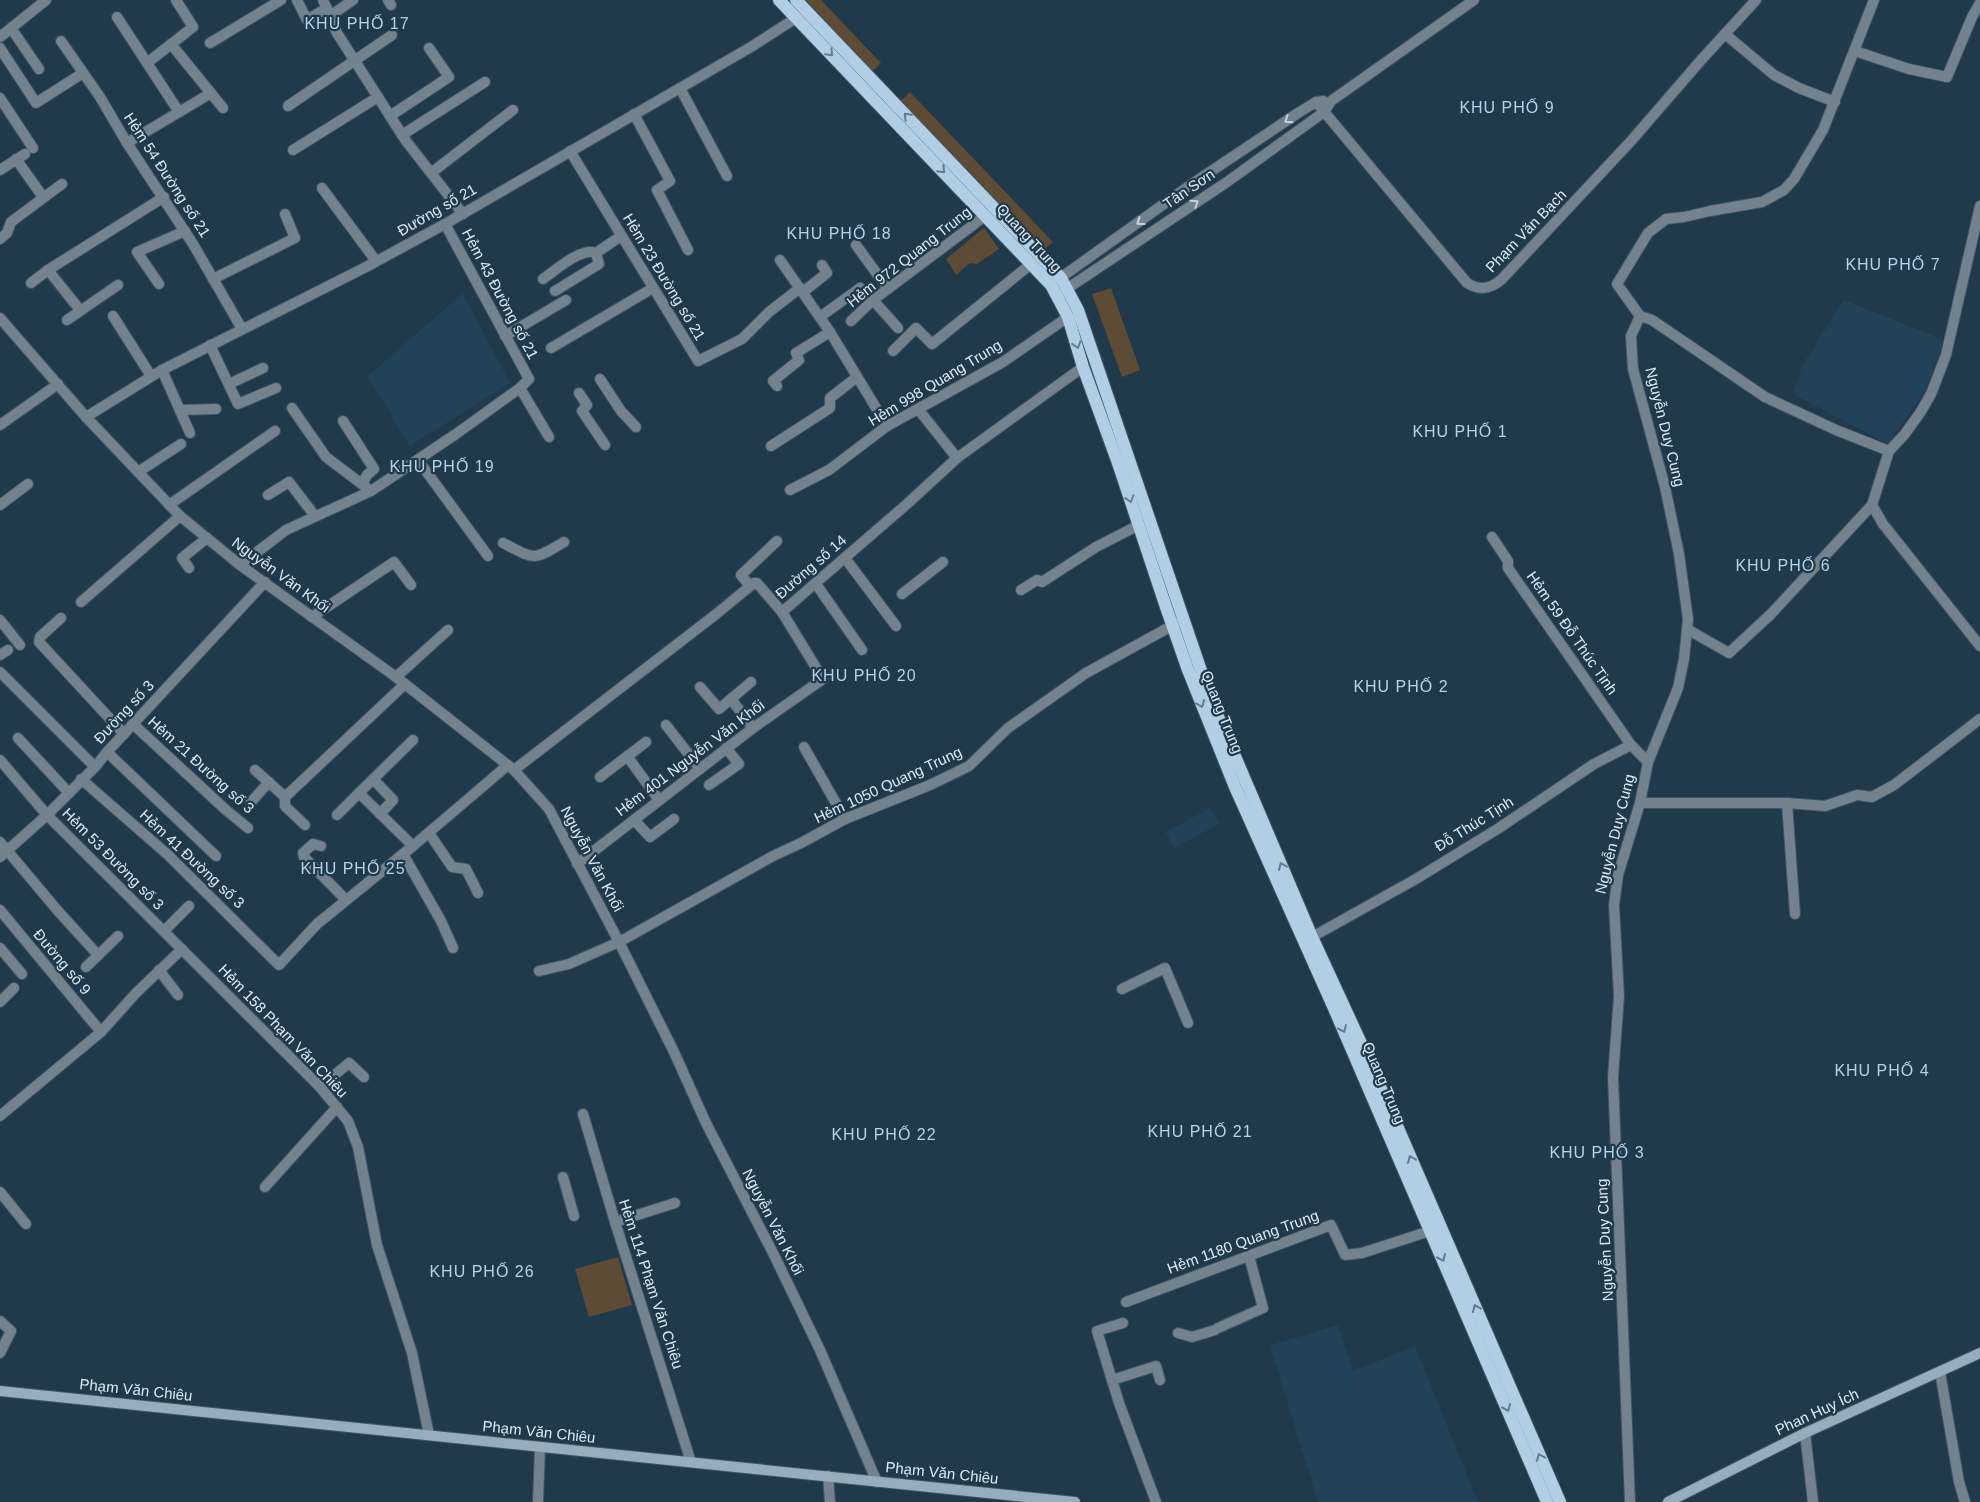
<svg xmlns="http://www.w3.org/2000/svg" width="1980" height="1502" font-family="Arial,sans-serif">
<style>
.built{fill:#224259}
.green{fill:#5d4b35}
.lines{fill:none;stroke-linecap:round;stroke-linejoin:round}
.minor-casing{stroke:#3e5566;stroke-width:12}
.tertiary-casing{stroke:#3e5566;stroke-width:12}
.secondary-casing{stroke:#3e5566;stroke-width:12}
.primary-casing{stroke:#3e5566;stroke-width:14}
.minor{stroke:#74828d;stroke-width:10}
.tertiary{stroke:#74828d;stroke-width:10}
.secondary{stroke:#97adbe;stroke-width:10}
.primary{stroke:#b2cee4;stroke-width:12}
.oneway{stroke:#627c90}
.oneway2{stroke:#c7d5e1}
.labels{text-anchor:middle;stroke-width:4.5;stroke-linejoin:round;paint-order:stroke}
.street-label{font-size:15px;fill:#dceaf6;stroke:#20394b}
.neighbourhood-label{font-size:16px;letter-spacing:1px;fill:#b5d2e9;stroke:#20394b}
</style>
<rect width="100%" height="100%" fill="#20394b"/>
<!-- built -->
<g class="built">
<polygon points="463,293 510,383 410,446 368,376"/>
<polygon points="1844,300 1944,340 1925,391 1888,444 1793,394 1802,366"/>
<polygon points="1210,808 1219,824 1174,848 1166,832"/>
<polygon points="1338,1325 1353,1371 1415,1346 1478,1502 1318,1502 1270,1345"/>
</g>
<!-- green -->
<g class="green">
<polygon points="804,0 821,0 881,63 872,72"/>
<polygon points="910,92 1053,242 1043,250 901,101"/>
<polygon points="984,228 999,249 977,264 970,263 956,275 946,259"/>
<polygon points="1111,288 1140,370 1122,377 1092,294"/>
<polygon points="618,1257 632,1305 589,1317 575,1269"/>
</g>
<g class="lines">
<!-- minor casing -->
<g class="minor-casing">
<g id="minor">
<polyline points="297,0 307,20 327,8"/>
<polyline points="323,0 337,33 406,141 463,214"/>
<polyline points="388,0 391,5"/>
<polyline points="330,16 353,0"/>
<polyline points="117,17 147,63 193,27 176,0"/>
<polyline points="11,28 39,69"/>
<polyline points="1725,34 1774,75 1799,88 1835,102"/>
<polyline points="0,37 46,0"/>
<polyline points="61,41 100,97 127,143 193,244 242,329"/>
<polyline points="210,43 281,0"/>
<polyline points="171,44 223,108"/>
<polyline points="0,48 36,103 83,73"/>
<polyline points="1855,51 1909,69 1947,77 1972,17 1980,3"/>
<polyline points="147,63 179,112"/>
<polyline points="680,88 727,176"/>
<polyline points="0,98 33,148"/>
<polyline points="288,106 392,35"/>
<polyline points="634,114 670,181 657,190 688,250"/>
<polyline points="390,116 449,77 429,48"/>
<polyline points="402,135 485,82"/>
<polyline points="127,143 211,93"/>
<polyline points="293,150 378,97"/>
<polyline points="570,151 698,361 742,339 769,312 800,288"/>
<polyline points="16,159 43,197"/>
<polyline points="0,170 25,154"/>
<polyline points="431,173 513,110"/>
<polyline points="322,188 376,261"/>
<polyline points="0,239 7,233 11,222 62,184"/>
<polyline points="856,245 888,289"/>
<polyline points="780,260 830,332 887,426"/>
<polyline points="48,270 80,310"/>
<polyline points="213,279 295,238 285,214"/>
<path d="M543,279C556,270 581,247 596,253L621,236"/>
<polyline points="31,283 48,270 164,197"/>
<polyline points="159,284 137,252 185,231"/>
<polyline points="555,291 599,264 596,253"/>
<polyline points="803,292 827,273 822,265"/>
<polyline points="113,316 151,376"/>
<polyline points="1640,316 1652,320 1765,397 1836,430 1889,451"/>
<polyline points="820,317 860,288 873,300 898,328"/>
<polyline points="67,320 118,285"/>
<polyline points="851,321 873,300 985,216"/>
<polyline points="505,336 566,300"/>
<polyline points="210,345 238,404 276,388"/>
<polyline points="551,348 653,288"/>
<polyline points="893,351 916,328 932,344 1031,264"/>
<polyline points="162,370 190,433"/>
<polyline points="600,379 621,411 636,427"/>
<polyline points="229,384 263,368"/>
<polyline points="777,386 773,381 799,360 796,353 830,332"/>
<polyline points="520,388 549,437"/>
<polyline points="579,393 587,405 582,411 605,445"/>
<polyline points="292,408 326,457 371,491"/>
<polyline points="918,409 957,458"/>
<polyline points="180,410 216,409"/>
<polyline points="86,417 162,370 366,267 445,224 751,47 796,18"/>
<polyline points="343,421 374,469 367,475 362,484"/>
<polyline points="0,425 58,384"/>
<polyline points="771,446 830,408 830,398 857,377"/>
<polyline points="418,460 488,556"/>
<polyline points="138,472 181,444"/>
<polyline points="790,490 829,470 887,426 1003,362 1068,317"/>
<polyline points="268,495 289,482 315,516"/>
<polyline points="0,505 28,484"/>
<polyline points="169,505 275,431"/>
<polyline points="1872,505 1883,524 1980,646"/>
<polyline points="1492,537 1508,561 1508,568 1631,745"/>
<path d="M503,543C536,560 532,561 564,542"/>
<polyline points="845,558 896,626"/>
<polyline points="240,565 286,530 371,491 456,434 520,388 529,379 445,224"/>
<polyline points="189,568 182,558 207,538"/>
<polyline points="816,584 862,650"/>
<polyline points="750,586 741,575 777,541"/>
<polyline points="1021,590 1037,580 1042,582 1096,547 1139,525"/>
<polyline points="902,594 943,562"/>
<polyline points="81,602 180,516"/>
<polyline points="312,617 394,562 411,585"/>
<polyline points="61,618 40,637 39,642 124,734"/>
<polyline points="0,620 20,645"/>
<polyline points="1687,629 1729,653 1771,614 1872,505 1889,451 1904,435 1920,413 1931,394 1946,355 1980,206"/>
<polyline points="0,655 8,650"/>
<polyline points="0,672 95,767"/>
<polyline points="396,677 448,630"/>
<polyline points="700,687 719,709 751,682"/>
<polyline points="731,699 753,728"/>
<polyline points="133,724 226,810 248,828"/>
<polyline points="666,725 700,769"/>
<polyline points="18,738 69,793"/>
<polyline points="804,747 845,819"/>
<polyline points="107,752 216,856"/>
<polyline points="627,756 659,800"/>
<polyline points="0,760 47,815 320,1087 348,1121 358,1147 377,1245 412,1353 429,1435"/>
<polyline points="255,770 285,797"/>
<polyline points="514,770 715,615 754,583 757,583 782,612 907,504 957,458 1083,367"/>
<polyline points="600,777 646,742"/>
<polyline points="81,779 167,854 279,965 317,924 413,846 508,765"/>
<polyline points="373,779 393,800 380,814"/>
<polyline points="709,785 739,764 726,748"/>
<polyline points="251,802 269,782"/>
<polyline points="1640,803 1787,803 1825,806 1857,795 1872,797 1894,785 1980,719"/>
<polyline points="1787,803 1795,914"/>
<polyline points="337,815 359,793"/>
<polyline points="634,820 650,837 674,819"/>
<polyline points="305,825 285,806 285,797 405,684"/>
<polyline points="429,833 452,867 466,869 478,893"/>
<polyline points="0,842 58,911 98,955"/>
<polyline points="321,846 313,844 303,853 304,857 346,900"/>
<polyline points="413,846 359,793 413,740"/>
<polyline points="403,854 441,921 453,948"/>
<polyline points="0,857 47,815 95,767 107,752 265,582"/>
<polyline points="577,864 753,728 823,679 782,612"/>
<polyline points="0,910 101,1032"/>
<polyline points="164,931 189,906"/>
<polyline points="1312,937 1416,879 1499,828 1594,764 1631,745 1648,762"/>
<polyline points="0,948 22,974"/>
<polyline points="86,967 118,936"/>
<polyline points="159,970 178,995"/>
<polyline points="539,971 569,964 619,942 773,856 801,843 845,819 930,785 969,766 1008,728 1086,673 1177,623"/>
<polyline points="1122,989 1165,968 1188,1023"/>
<polyline points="0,1002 14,988"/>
<polyline points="320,1087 349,1063 364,1077"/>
<polyline points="583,1114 615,1222 691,1462"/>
<polyline points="0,1116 101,1032 136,993 182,949"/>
<polyline points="563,1177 574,1216"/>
<polyline points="265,1187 337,1107"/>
<polyline points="0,1192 26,1224"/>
<polyline points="615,1222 675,1203"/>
<polyline points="1126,1302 1331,1225 1345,1255 1362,1253 1436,1229"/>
<polyline points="0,1321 11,1331 0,1353"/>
<polyline points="1123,1323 1097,1331 1119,1403 1156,1502"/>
<polyline points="1218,1328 1263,1308 1249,1256"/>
<polyline points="1178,1333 1192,1337 1215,1330"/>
<polyline points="1940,1372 1959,1482 1965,1502"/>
<polyline points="1112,1380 1156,1366 1160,1380"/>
<polyline points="1805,1433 1813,1502"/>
<polyline points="828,1476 830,1502"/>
<polyline points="538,1502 540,1447"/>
<polyline points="1630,1502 1613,1077 1619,996 1614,905 1618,875 1640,803 1648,762 1678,688 1684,659 1688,619 1679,554 1665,487 1633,369 1631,336 1640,316 1617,284 1648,233 1666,219 1684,217 1710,211 1762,202 1784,190 1794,179 1823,130 1874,0"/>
</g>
</g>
<!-- tertiary casing -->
<g class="tertiary-casing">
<g id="tertiary">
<path d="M1316,102L1467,283C1480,291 1491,289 1502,279L1631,141L1702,59L1756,0"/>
<polyline points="1056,281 1192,184 1298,113 1316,102 1323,101"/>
<polyline points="1062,292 1227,182 1324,112 1331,101 1474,0"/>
<polyline points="0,318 86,417 180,516 240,565 396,677 514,770 549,809 619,942 674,1052 706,1123 774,1255 820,1350 877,1482"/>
</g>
</g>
<!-- secondary casing -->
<g class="secondary-casing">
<g id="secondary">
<polyline points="0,1391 1075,1502"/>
<polyline points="1668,1502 1805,1433 1980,1353"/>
</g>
</g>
<!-- primary casing -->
<g class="primary-casing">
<g id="primary">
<polyline points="779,0 1051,285 1068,317 1083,367 1118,463 1166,607 1188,670 1235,787 1333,1006 1547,1502"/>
<polyline points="796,0 1061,278 1078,310 1211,700 1312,937 1365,1052 1560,1502"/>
</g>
</g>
<!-- minor -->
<use href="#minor" class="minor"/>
<!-- tertiary -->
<use href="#tertiary" class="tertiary"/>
<!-- secondary -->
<use href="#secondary" class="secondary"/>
<!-- primary -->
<use href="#primary" class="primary"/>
</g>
<!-- one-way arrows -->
<defs><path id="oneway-chevron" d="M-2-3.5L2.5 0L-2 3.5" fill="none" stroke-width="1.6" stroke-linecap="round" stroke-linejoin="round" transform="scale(1.25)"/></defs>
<g class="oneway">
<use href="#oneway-chevron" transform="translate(830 53) rotate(46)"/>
<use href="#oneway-chevron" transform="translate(907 116) rotate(-134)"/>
<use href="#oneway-chevron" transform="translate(942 170) rotate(46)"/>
<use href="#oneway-chevron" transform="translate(1077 345) rotate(73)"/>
<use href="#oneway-chevron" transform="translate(1130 499) rotate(72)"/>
<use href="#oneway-chevron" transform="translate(1201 704) rotate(68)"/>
<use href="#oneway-chevron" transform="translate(1282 866) rotate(-113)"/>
<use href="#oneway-chevron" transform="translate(1343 1029) rotate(66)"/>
<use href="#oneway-chevron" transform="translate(1411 1159) rotate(-113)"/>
<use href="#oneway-chevron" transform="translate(1442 1258) rotate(67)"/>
<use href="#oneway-chevron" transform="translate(1476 1308) rotate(-113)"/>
<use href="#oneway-chevron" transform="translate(1507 1408) rotate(67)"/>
<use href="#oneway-chevron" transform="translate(1540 1457) rotate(-113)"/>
</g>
<g class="oneway2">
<use href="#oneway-chevron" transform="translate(1288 120) rotate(146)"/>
<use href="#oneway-chevron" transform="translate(1195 203) rotate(-34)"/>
<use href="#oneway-chevron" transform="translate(1140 222) rotate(144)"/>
</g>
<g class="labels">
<!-- street labels -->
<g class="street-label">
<text transform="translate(167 175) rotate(57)" y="5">Hẻm 54 Đường số 21</text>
<text transform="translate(1189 189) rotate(-34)" y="5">Tân Sơn</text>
<text transform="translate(437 210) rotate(-30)" y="5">Đường số 21</text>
<text transform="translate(1526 231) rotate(-46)" y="5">Phạm Văn Bạch</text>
<text transform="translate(1029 238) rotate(47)" y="5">Quang Trung</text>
<text transform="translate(909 257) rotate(-38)" y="5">Hẻm 972 Quang Trung</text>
<text transform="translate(664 277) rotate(59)" y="5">Hẻm 23 Đường số 21</text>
<text transform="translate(500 294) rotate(62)" y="5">Hẻm 43 Đường số 21</text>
<text transform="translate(935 383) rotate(-31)" y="5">Hẻm 998 Quang Trung</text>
<text transform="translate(1665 427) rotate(76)" y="5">Nguyễn Duy Cung</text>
<text transform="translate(811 567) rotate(-41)" y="5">Đường số 14</text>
<text transform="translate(281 575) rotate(36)" y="5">Nguyễn Văn Khối</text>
<text transform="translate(1572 633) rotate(55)" y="5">Hẻm 59 Đỗ Thúc Tịnh</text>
<text transform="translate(124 712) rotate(-47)" y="5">Đường số 3</text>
<text transform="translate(1222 712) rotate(68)" y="5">Quang Trung</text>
<text transform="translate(690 758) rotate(-37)" y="5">Hẻm 401 Nguyễn Văn Khối</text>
<text transform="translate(201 765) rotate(42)" y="5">Hẻm 21 Đường số 3</text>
<text transform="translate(888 785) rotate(-25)" y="5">Hẻm 1050 Quang Trung</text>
<text transform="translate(1474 824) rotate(-32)" y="5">Đỗ Thúc Tịnh</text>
<text transform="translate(1615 834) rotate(-76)" y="5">Nguyễn Duy Cung</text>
<text transform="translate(113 859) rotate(45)" y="5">Hẻm 53 Đường số 3</text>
<text transform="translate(192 859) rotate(43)" y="5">Hẻm 41 Đường số 3</text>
<text transform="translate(592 859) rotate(62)" y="5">Nguyễn Văn Khối</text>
<text transform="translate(62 962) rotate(50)" y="5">Đường số 9</text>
<text transform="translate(283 1031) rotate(46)" y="5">Hẻm 158 Phạm Văn Chiêu</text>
<text transform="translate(1384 1083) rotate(67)" y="5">Quang Trung</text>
<text transform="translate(773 1222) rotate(63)" y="5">Nguyễn Văn Khối</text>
<text transform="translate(1605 1240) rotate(-93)" y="5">Nguyễn Duy Cung</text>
<text transform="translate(1243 1242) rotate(-20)" y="5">Hẻm 1180 Quang Trung</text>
<text transform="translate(651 1284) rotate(72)" y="5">Hẻm 114 Phạm Văn Chiêu</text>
<text transform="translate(136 1390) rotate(6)" y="5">Phạm Văn Chiêu</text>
<text transform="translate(1817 1412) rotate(-25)" y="5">Phan Huy Ích</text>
<text transform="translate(539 1432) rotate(6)" y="5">Phạm Văn Chiêu</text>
<text transform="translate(942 1473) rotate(6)" y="5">Phạm Văn Chiêu</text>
</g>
<!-- neighbourhood labels -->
<g class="neighbourhood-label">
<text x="357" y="29">KHU PHỐ 17</text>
<text x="1507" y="113">KHU PHỐ 9</text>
<text x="839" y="239">KHU PHỐ 18</text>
<text x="1893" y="270">KHU PHỐ 7</text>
<text x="1460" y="437">KHU PHỐ 1</text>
<text x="442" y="472">KHU PHỐ 19</text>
<text x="1783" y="571">KHU PHỐ 6</text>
<text x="864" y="681">KHU PHỐ 20</text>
<text x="1401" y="692">KHU PHỐ 2</text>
<text x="353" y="874">KHU PHỐ 25</text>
<text x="1882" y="1076">KHU PHỐ 4</text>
<text x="1200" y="1137">KHU PHỐ 21</text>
<text x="884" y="1140">KHU PHỐ 22</text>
<text x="1597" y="1158">KHU PHỐ 3</text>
<text x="482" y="1277">KHU PHỐ 26</text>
</g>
</g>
</svg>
